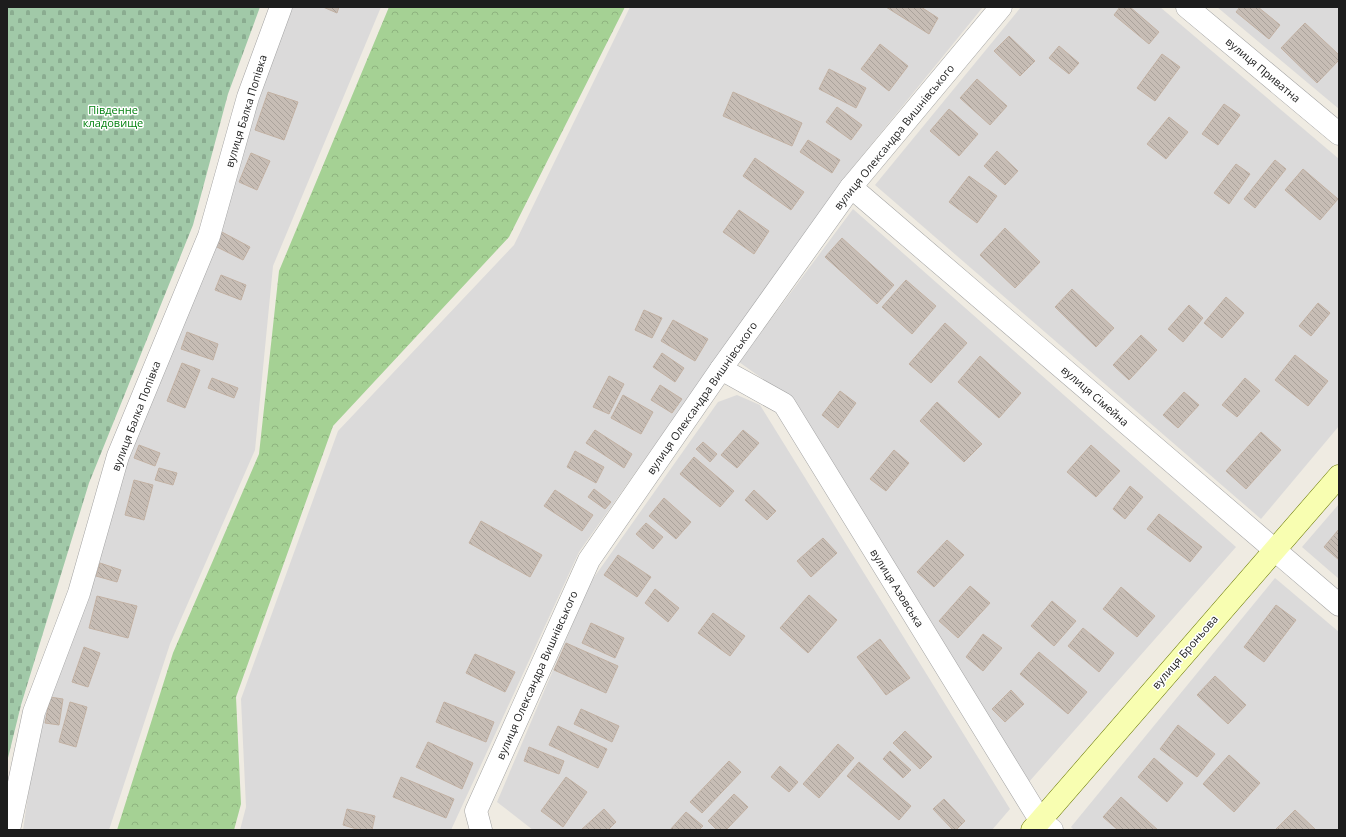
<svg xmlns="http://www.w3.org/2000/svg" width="1346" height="837" font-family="'Open Sans',sans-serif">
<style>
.residential{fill:#dbdada}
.forest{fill:url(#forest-crowns)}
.cemetery{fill:url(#cemetery-stones)}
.building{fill:url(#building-back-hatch);stroke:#c2b1a3}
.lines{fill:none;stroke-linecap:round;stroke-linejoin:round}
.street-casing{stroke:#a4a4a4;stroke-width:23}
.secondary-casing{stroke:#697800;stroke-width:23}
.street{stroke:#fff;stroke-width:22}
.secondary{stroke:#f8feb1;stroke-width:22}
.labels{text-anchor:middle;stroke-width:3;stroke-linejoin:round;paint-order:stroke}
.street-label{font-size:11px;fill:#1d1d1d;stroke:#fff}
.park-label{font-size:11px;fill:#048211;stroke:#fff}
</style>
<defs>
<pattern id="forest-crowns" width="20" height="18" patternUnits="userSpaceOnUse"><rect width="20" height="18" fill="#a5d194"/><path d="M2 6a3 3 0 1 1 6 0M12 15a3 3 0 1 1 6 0" fill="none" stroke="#8eb37f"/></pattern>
<pattern id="cemetery-stones" width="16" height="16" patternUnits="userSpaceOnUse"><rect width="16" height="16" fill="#a1c9a8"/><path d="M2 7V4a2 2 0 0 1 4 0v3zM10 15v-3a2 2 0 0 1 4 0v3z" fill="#8aac90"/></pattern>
<pattern id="building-back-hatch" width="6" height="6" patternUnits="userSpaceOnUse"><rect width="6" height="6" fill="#c7bdb5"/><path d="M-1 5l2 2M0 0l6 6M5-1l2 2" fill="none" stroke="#aaa29b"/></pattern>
</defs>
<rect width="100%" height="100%" fill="#efebe2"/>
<!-- residential -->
<g class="residential">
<polygon points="287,7 381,7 273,266 255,450 170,644 109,830 23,830 37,733 123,460"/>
<polygon points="630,7 983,7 844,178 579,552 451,830 240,830 246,807 241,699 338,431 514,245"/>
<polygon points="1021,7 1160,7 1339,159 1339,426 1261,519 875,185"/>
<polygon points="1217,7 1339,7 1339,109"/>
<polygon points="853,209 1236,547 1028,783 791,399 739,362"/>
<polygon points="737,395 760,405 1010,809 992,830 533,830 497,802 590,583 718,402"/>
<polygon points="1339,504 1339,579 1302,547"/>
<polygon points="1275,578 1339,632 1339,830 1074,830 1071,827"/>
</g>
<!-- forest -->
<polygon class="forest" points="389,7 625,7 509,237 333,426 236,697 241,804 234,830 117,830 173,653 259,454 279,271"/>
<!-- cemetery -->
<polygon class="cemetery" points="7,7 260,7 228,94 193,225 89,483 21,705 7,762"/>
<!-- building -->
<g class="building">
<polygon points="323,7 339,7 337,13"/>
<polygon points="886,7 921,7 938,18 929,34"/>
<polygon points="1120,7 1130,7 1159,32 1149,44 1114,15"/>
<polygon points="1240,7 1258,7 1280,25 1269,39 1236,12"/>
<polygon points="1305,23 1339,55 1339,60 1317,83 1281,48"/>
<polygon points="1009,36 1035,61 1020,76 994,51"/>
<polygon points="880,44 908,66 889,91 861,69"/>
<polygon points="1059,46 1079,63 1069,74 1049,58"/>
<polygon points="1162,54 1180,67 1155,101 1137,88"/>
<polygon points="829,69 866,88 856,108 819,89"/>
<polygon points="977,79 1007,106 990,125 960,98"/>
<polygon points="268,92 298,102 284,140 255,130"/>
<polygon points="733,92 802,123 792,146 723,116"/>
<polygon points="1224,104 1240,115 1218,145 1202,134"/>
<polygon points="837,107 862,125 851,140 826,122"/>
<polygon points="949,109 978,134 959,156 930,131"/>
<polygon points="1169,117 1188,132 1166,159 1147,144"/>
<polygon points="808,140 840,160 832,173 800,152"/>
<polygon points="997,151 1018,171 1005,185 984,166"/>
<polygon points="251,153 270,161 257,190 239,182"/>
<polygon points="755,158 804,192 791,210 743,176"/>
<polygon points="1275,160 1286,169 1255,208 1244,199"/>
<polygon points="1236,164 1250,174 1229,204 1214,193"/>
<polygon points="1303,169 1338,199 1320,220 1285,190"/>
<polygon points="969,176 997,196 977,223 949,202"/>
<polygon points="739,210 769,231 754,254 723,232"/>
<polygon points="1005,228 1040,262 1015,288 980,255"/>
<polygon points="220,231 250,247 243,260 213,245"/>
<polygon points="842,238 894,285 877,304 825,257"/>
<polygon points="221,275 246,285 241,300 215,290"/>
<polygon points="906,280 936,306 912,334 882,307"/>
<polygon points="1072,289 1114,328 1096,347 1055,307"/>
<polygon points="1226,297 1244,313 1222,338 1204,323"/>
<polygon points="1318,303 1330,313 1311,336 1299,326"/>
<polygon points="1189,305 1203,318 1183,342 1168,329"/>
<polygon points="644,310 662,318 652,338 635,330"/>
<polygon points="673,320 708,339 695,361 661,341"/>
<polygon points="945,323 967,343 931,383 909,364"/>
<polygon points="187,332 218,344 213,360 181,349"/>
<polygon points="1141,335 1157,350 1129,380 1113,365"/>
<polygon points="662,353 684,368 675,382 653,367"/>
<polygon points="1295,355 1328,381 1308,406 1275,380"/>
<polygon points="980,356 1021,393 999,418 958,382"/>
<polygon points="182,363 200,370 185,408 167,401"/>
<polygon points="609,376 624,384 609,414 593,407"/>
<polygon points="212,378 238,388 234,398 208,388"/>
<polygon points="1245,378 1260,391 1237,417 1222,405"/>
<polygon points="660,385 682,399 672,413 651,400"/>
<polygon points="840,391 856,403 838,428 822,415"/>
<polygon points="1184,392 1199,405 1178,428 1163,415"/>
<polygon points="623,395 653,412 641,434 611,418"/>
<polygon points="937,402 982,444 964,462 920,421"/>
<polygon points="595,430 632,454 624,468 586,443"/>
<polygon points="743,430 759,443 737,468 721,455"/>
<polygon points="1261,432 1281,450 1246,489 1226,471"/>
<polygon points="703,442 717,454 710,462 696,449"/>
<polygon points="139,445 160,453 155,466 134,458"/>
<polygon points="1091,445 1120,471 1096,497 1067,472"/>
<polygon points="894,450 909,463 886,491 870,479"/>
<polygon points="575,451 604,467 596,483 567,467"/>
<polygon points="694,457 734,491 720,507 680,474"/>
<polygon points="159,468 177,473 173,485 155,480"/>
<polygon points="134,480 153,485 144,520 125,515"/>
<polygon points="1130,486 1143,497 1125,519 1113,509"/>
<polygon points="594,489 611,502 605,509 588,497"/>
<polygon points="555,490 593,515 582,531 544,506"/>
<polygon points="754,490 776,511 767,520 745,500"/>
<polygon points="664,498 691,522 676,539 649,516"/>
<polygon points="1159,514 1202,547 1190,562 1147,529"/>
<polygon points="481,521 542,555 530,577 469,543"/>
<polygon points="646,523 663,537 653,549 636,534"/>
<polygon points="1339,529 1339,560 1324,547"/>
<polygon points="823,538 837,553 811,577 797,561"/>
<polygon points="947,540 964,555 934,587 917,572"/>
<polygon points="618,555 651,577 637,597 604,575"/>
<polygon points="100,563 121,570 117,582 96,576"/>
<polygon points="970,586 990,603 958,638 939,621"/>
<polygon points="1121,587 1155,616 1137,637 1103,609"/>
<polygon points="655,589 679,608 668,622 645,603"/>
<polygon points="809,595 837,620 808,653 780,628"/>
<polygon points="97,596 137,606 128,638 89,628"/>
<polygon points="1052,601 1076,621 1054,646 1031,626"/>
<polygon points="1276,605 1296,620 1264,662 1244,647"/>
<polygon points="713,613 745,636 730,656 698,633"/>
<polygon points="591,623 624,638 615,658 582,643"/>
<polygon points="1083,628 1114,653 1099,672 1068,646"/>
<polygon points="983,634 1002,648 983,671 966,657"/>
<polygon points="880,639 910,678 886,695 857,657"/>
<polygon points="566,643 618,666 606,693 554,670"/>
<polygon points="84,647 100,653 88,687 72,682"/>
<polygon points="1039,652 1087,692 1068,714 1020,674"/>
<polygon points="475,654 515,672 505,692 466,673"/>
<polygon points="1215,676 1246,705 1228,724 1197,695"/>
<polygon points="1011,690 1024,704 1005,722 992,709"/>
<polygon points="50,697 63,699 59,725 45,723"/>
<polygon points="70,702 87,707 76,747 59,742"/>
<polygon points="444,702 494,722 486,742 436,722"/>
<polygon points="581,709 619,726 612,742 574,724"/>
<polygon points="1178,725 1215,754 1197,777 1160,749"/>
<polygon points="558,726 607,749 598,768 549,745"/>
<polygon points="905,731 932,757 920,769 893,743"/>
<polygon points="428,742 473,763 462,789 416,767"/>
<polygon points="838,744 854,758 819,798 803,784"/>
<polygon points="529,747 564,761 559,774 524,761"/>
<polygon points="890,751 911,770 903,778 883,759"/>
<polygon points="1229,755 1260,783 1234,812 1203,784"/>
<polygon points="1154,758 1183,783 1167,802 1138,777"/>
<polygon points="729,761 741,772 702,813 690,802"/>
<polygon points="859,762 911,806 899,820 847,776"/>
<polygon points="780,766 798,782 789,792 771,777"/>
<polygon points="401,777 454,799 446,818 393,797"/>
<polygon points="566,777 587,792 563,827 541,811"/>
<polygon points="734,794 748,807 726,830 717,830 708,821"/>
<polygon points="1121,797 1158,830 1118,830 1103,817"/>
<polygon points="944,799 965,821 956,830 953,830 933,809"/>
<polygon points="347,809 375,816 372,830 360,830 343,825"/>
<polygon points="604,809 616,822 608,830 581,830"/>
<polygon points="1295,810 1316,830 1275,830"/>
<polygon points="686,812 703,826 699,830 670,830"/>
</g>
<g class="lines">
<!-- street casing -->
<g class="street-casing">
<g id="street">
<polyline points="1187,7 1339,134"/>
<polyline points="851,187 1339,605"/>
<polyline points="721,369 784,404 1040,820 1052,830"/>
<polyline points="9,830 34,712 79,593 118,456 209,236 248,97 281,7"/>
<polyline points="481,830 476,811 589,560 721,369 851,187 1001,7"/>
</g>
</g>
<!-- secondary casing -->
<g class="secondary-casing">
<polyline id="secondary" points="1032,830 1339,476"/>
</g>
<!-- street -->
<use href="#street" class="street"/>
<!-- secondary -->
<use href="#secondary" class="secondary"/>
</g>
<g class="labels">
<!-- street labels -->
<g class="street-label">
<text transform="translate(1263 70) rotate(40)" y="4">вулиця Приватна</text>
<text transform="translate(246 111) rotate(-73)" y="4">вулиця Балка Попівка</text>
<text transform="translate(894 137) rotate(-51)" y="4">вулиця Олександра Вишнівського</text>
<text transform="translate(1095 396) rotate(41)" y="4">вулиця Сімейна</text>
<text transform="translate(702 398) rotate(-55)" y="4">вулиця Олександра Вишнівського</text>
<text transform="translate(136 416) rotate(-69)" y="4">вулиця Балка Попівка</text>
<text transform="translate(897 588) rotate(58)" y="4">вулиця Азовська</text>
<text transform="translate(1185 652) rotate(-49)" y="4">вулиця Броньова</text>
<text transform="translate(537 675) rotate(-66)" y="4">вулиця Олександра Вишнівського</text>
</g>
<!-- park labels -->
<g class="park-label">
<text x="113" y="114">Південне<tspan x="113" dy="13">кладовище</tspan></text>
</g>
</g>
<!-- border -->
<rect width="1346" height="837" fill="none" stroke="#1d1d1d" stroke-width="16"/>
</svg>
